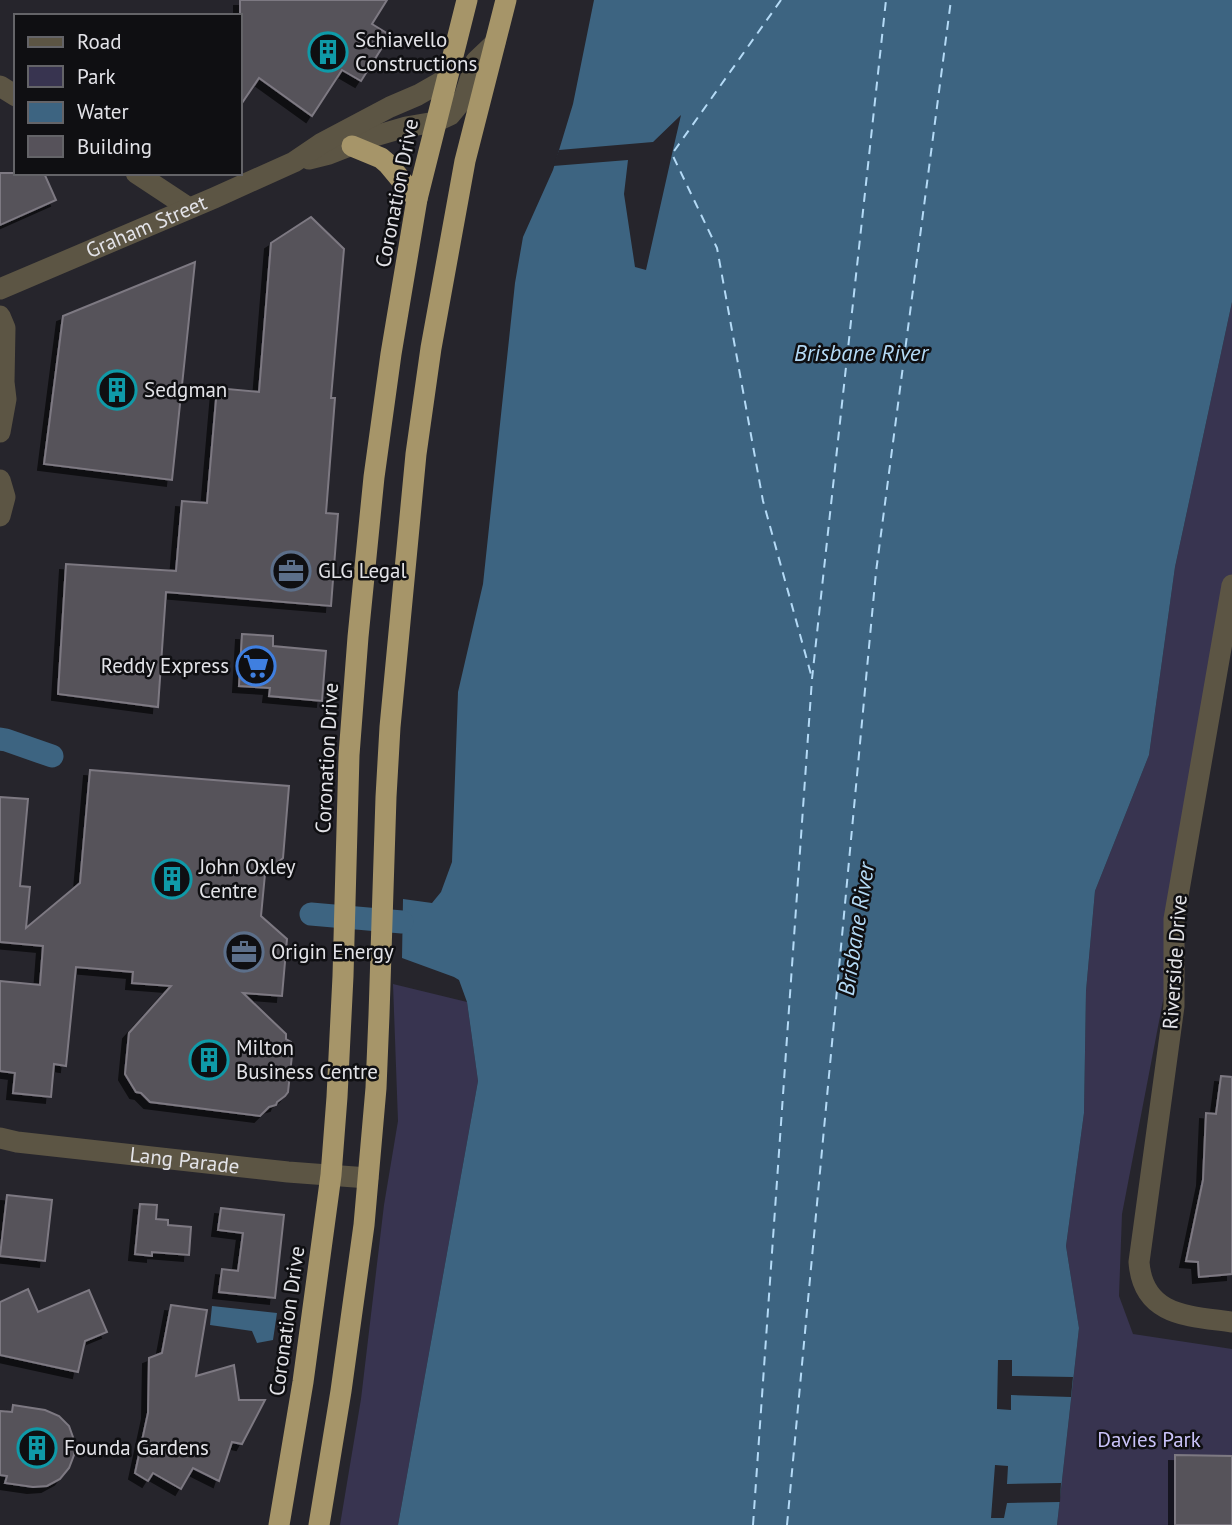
<svg xmlns="http://www.w3.org/2000/svg" width="1232" height="1525" font-family="'PT Sans',sans-serif">
<style>
.green{fill:#383450}
.water{fill:#3d6481}
.pier{fill:#26252c}
.lines{fill:none;stroke-linecap:round;stroke-linejoin:round}
.canal{stroke:#3d6481;stroke-width:23}
.ferry{stroke:#b4daf6;stroke-width:2;stroke-dasharray:9 7;stroke-linecap:butt}
.building{fill:#56525a;stroke:#7d7982;stroke-width:2;filter:url(#shadow)}
.street{stroke:#5c5544;stroke-width:21}
.highway{stroke:#a69569;stroke-width:21}
.labels{text-anchor:middle;stroke-width:5;stroke-linejoin:round;paint-order:stroke}
.poi-label{font-size:21px;fill:#e3e3e8;stroke:#0f0f12;text-anchor:start}
.street-label{font-size:21px;fill:#e3e3e8;stroke:#0f0f12}
.park-label{font-size:21px;fill:#c9c2f8;stroke:#0f0f12}
.water-label{font-size:23px;font-style:italic;fill:#b4daf6;stroke:#0f0f12}
</style>
<defs>
<filter id="shadow"><feDropShadow dx="-6" dy="6" stdDeviation="0" flood-color="#0009"/></filter>
</defs>
<rect width="100%" height="100%" fill="#26252c"/>
<!-- green -->
<g class="green">
<polygon points="1232,302 1232,642 1122,1214 1119,1296 1133,1334 1232,1349 1232,1525 1057,1525 1079,1328 1066,1246 1084,1113 1086,991 1095,891 1149,755 1175,567"/>
<polygon points="393,984 467,1002 478,1081 398,1525 340,1525 361,1399 384,1205 398,1121"/>
</g>
<!-- water -->
<g class="water">
<polygon points="594,0 1232,0 1232,302 1175,567 1149,755 1095,891 1086,991 1084,1113 1066,1246 1079,1328 1057,1525 398,1525 478,1081 467,1002 459,980 454,977 402,958 403,899 432,903 441,892 452,862 458,692 483,584 515,283 523,237 553,170 573,104"/>
<polygon points="212,1306 277,1313 273,1340 257,1343 252,1331 210,1325"/>
</g>
<!-- pier -->
<g class="pier">
<polygon points="681,115 672,154 646,270 635,267 624,194 628,160 553,166 559,150 653,142"/>
<polygon points="998,1360 1012,1360 1012,1376 1073,1377 1071,1397 1011,1395 1011,1410 997,1409"/>
<polygon points="995,1465 1008,1466 1007,1484 1061,1483 1060,1502 1007,1503 1004,1518 991,1518"/>
</g>
<g class="lines">
<!-- canal -->
<g class="canal">
<polyline points="0,739 6,740 52,756"/>
<polyline points="311,914 402,922"/>
</g>
<!-- ferry -->
<g class="ferry">
<polyline points="781,0 672,154 717,248 763,501 812,678"/>
<polyline points="753,1525 812,679 886,0"/>
<polyline points="787,1525 876,572 951,0"/>
</g>
</g>
<!-- building -->
<g class="building">
<polygon points="240,0 387,0 372,24 390,35 361,81 342,70 312,116 259,78 240,106"/>
<polygon points="0,173 44,173 56,200 0,225"/>
<polygon points="311,217 344,249 331,398 335,398 326,513 338,514 331,606 166,592 158,707 58,694 66,564 176,571 182,501 207,503 217,388 259,392 271,243"/>
<polygon points="195,262 172,480 44,464 63,316"/>
<polygon points="242,634 273,636 273,646 326,651 322,701 269,696 270,688 239,686"/>
<polygon points="90,770 289,786 283,858 265,874 261,916 287,939 282,996 243,993 286,1034 286,1039 291,1042 293,1046 288,1092 285,1096 277,1102 276,1105 269,1107 260,1116 150,1102 141,1093 136,1092 125,1074 129,1033 171,986 132,983 133,972 76,967 66,1066 54,1064 51,1097 13,1093 15,1073 0,1071 0,981 40,985 43,946 0,942 0,797 28,799 20,886 30,887 26,928 80,883"/>
<polygon points="1221,1076 1232,1077 1232,1274 1199,1277 1198,1262 1186,1261 1203,1180 1206,1113 1216,1114"/>
<polygon points="7,1195 52,1200 45,1261 0,1256"/>
<polygon points="140,1204 157,1205 156,1219 168,1220 168,1225 191,1227 189,1255 152,1252 152,1256 135,1254"/>
<polygon points="221,1208 284,1215 275,1298 219,1292 222,1269 238,1271 243,1233 218,1230"/>
<polygon points="28,1289 38,1312 89,1290 107,1332 85,1341 78,1372 0,1355 0,1302"/>
<polygon points="171,1305 207,1310 196,1376 234,1365 239,1400 265,1400 242,1444 232,1442 219,1481 193,1468 181,1489 153,1473 148,1481 135,1473 148,1413 149,1358 162,1353"/>
<polygon points="13,1405 45,1410 59,1416 69,1426 74,1440 74,1455 69,1468 60,1479 47,1486 33,1487 5,1483 7,1476 0,1475 0,1411 12,1412"/>
<polygon points="1175,1455 1232,1456 1232,1525 1175,1525"/>
</g>
<g class="lines">
<!-- street -->
<g class="street">
<polyline points="0,86 16,96"/>
<polyline points="309,159 329,154 375,136 406,127 435,122 450,115 464,98 476,61 495,43"/>
<polyline points="136,173 189,208"/>
<path id="s1" d="M0,289L214,198L294,162L322,143L390,107L418,95L446,79"/>
<polyline points="0,316 5,328 4,382 6,399 0,432"/>
<polyline points="0,480 5,497 0,516"/>
<path d="M1232,585L1174,919V1006L1139,1262C1143,1317 1190,1316 1232,1322"/>
<path id="s2" d="M0,1138L17,1142L288,1172L368,1178"/>
</g>
<!-- highway -->
<g class="highway">
<polyline points="352,146 381,158 388,164 417,199"/>
<polyline points="279,1525 303,1382 331,1175 337,1097 343,976 349,755 358,637 374,477 391,354 417,199 467,0"/>
<polyline points="319,1525 341,1391 364,1225 376,1088 379,1015 386,797 390,727 416,454 431,348 465,161 506,0"/>
</g>
</g>
<!-- icons -->
<defs>
<g id="building-ring" transform="scale(2.0125)"><circle r="9.5" fill="#0f0f12" stroke="#0f9aa8" stroke-width="1.5"/><path d="M-4-6H4V6H1V3H-1V6H-4ZM-2.5-4.3h1.7v1.8h-1.7ZM.8-4.3h1.7v1.8H.8ZM-2.5-1h1.7V.8h-1.7ZM.8-1h1.7V.8H.8Z" fill="#0f9aa8"/></g>
<g id="office-ring" transform="scale(2.0125)"><circle r="9.5" fill="#0f0f12" stroke="#5c6f8a" stroke-width="1.5"/><path d="M-6-3h4V-5.5h4V-3h4V5H-6ZM-1-4.5V-3h2v-1.5ZM-6 0V1H6V0Z" fill="#5c6f8a"/></g>
<g id="supermarket-ring" transform="scale(2.0125)"><circle r="9.5" fill="#0f0f12" stroke="#3f7fe0" stroke-width="1.5"/><path d="M-6-5.5h2.5l.6 2H6L4.5 2H-2.5L-4.4-4H-6ZM-1.5 3.2a1.3 1.3 0 1 0 .1 0ZM3 3.2a1.3 1.3 0 1 0 .1 0Z" fill="#3f7fe0"/></g>
</defs>
<g fill-rule="evenodd">
<use href="#building-ring" x="328" y="52"/>
<use href="#building-ring" x="117" y="390"/>
<use href="#office-ring" x="291" y="571"/>
<use href="#supermarket-ring" x="256" y="666"/>
<use href="#building-ring" x="172" y="879"/>
<use href="#office-ring" x="244" y="952"/>
<use href="#building-ring" x="209" y="1060"/>
<use href="#building-ring" x="37" y="1448"/>
</g>
<g class="labels">
<!-- poi labels -->
<g class="poi-label">
<text x="355" y="47">Schiavello<tspan x="355" dy="24">Constructions</tspan></text>
<text x="144" y="397">Sedgman</text>
<text x="318" y="578">GLG Legal</text>
<text x="229" y="673" text-anchor="end">Reddy Express</text>
<text x="199" y="874">John Oxley<tspan x="199" dy="24">Centre</tspan></text>
<text x="271" y="959">Origin Energy</text>
<text x="236" y="1055">Milton<tspan x="236" dy="24">Business Centre</tspan></text>
<text x="64" y="1455">Founda Gardens</text>
</g>
<!-- street labels -->
<g class="street-label">
<text transform="translate(397 193) rotate(-79)" y="7">Coronation Drive</text>
<text dy="7" stroke="none"><textPath href="#s1" startOffset="159">Graham Street</textPath></text>
<text transform="translate(327 758) rotate(-87)" y="7">Coronation Drive</text>
<text transform="translate(1175 962) rotate(-86)" y="7">Riverside Drive</text>
<text dy="7" stroke="none"><textPath href="#s2" startOffset="186">Lang Parade</textPath></text>
<text transform="translate(287 1321) rotate(-82)" y="7">Coronation Drive</text>
</g>
<!-- park labels -->
<g class="park-label">
<text x="1149" y="1447">Davies Park</text>
</g>
<!-- water labels -->
<g class="water-label">
<text x="861" y="361">Brisbane River</text>
<text transform="translate(856 929) rotate(-81)" y="8">Brisbane River</text>
</g>
</g>
<!-- legend -->
<rect x="14" y="14" width="228" height="161" fill="#0f0f12" stroke="#646468" stroke-width="2"/>
<rect x="28" y="37" width="35" height="10" fill="#5c5544" stroke="#646468" stroke-width="2"/>
<text x="77" y="49" font-size="21" fill="#e3e3e8">Road</text>
<rect x="28" y="66" width="35" height="21" fill="#383450" stroke="#646468" stroke-width="2"/>
<text x="77" y="84" font-size="21" fill="#e3e3e8">Park</text>
<rect x="28" y="102" width="35" height="21" fill="#3d6481" stroke="#646468" stroke-width="2"/>
<text x="77" y="119" font-size="21" fill="#e3e3e8">Water</text>
<rect x="28" y="136" width="35" height="21" fill="#56525a" stroke="#646468" stroke-width="2"/>
<text x="77" y="154" font-size="21" fill="#e3e3e8">Building</text>
</svg>
